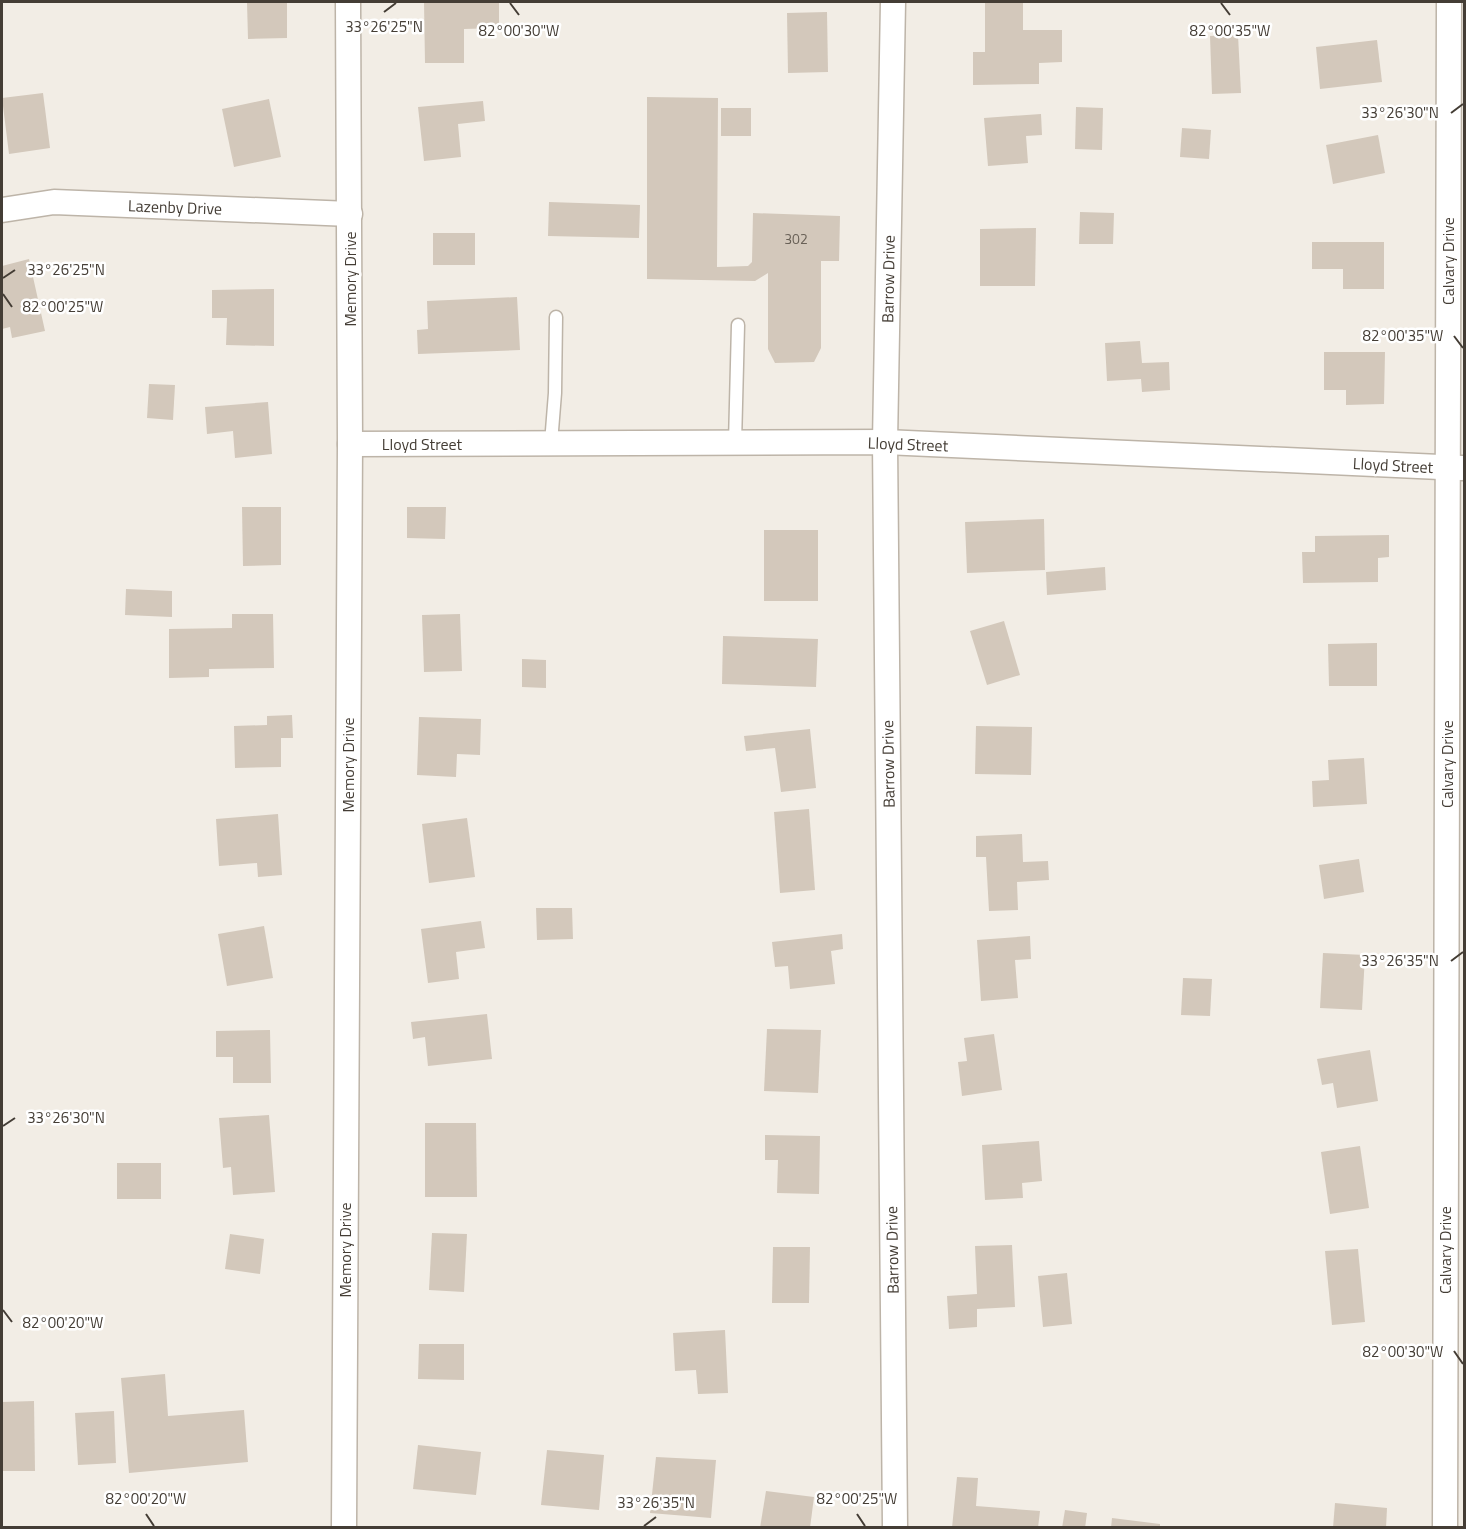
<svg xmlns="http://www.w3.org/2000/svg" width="1466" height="1529" font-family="'Titillium Web',sans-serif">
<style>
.building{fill:#d3c8bb}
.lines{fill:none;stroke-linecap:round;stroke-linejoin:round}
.service-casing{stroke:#bdb4a8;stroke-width:15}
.minor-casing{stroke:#bdb4a8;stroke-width:27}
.service{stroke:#fff;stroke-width:12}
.minor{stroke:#fff;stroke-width:24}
.ticks{fill:none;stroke:#443d35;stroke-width:2}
.labels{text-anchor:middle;stroke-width:5;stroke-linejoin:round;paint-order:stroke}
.number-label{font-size:14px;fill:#686056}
.street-label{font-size:16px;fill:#443d35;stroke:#fff}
.ticks-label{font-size:15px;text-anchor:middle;fill:#443d35;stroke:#fff;stroke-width:5;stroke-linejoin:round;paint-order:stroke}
</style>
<rect width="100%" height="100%" fill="#f2ede5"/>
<!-- building -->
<g class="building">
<polygon points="247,2 287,2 287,38 248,39"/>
<polygon points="424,2 499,2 499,28 464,29 464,63 425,63"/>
<polygon points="985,2 1023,2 1023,30 1062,30 1062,62 1039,63 1039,84 973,85 973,52 985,52"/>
<polygon points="827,12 828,72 788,73 787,13"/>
<polygon points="1238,35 1241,93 1212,94 1210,36"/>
<polygon points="1377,40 1382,82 1320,89 1316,47"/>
<polygon points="43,93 50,148 9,154 2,98"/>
<polygon points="647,97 718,98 717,267 748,266 752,262 753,213 840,216 839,261 821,261 821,348 814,362 775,363 768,349 768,273 755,281 647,279"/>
<polygon points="269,99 281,157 234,167 222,109"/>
<polygon points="483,101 485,121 458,124 461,157 424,161 418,107"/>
<polygon points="1076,107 1103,108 1102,150 1075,149"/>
<rect x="721" y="108" width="30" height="28"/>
<polygon points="1041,114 1042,135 1026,136 1028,163 988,166 984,118"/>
<polygon points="1182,128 1211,130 1209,159 1180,157"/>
<polygon points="1378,135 1385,173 1333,184 1326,145"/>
<polygon points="549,202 640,205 639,238 548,236"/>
<polygon points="1080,212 1114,213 1113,244 1079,244"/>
<polygon points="1036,228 1035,286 980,286 980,229"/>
<rect x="433" y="233" width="42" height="32"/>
<polygon points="1312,242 1384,242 1384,289 1343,289 1343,269 1312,269"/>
<polygon points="29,259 45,331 12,338 10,327 2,329 2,266"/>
<polygon points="274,289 274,346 226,345 227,318 212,318 212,290"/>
<polygon points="517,297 520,350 418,354 417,330 428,329 427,301"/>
<polygon points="1140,341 1142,363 1169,362 1170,390 1142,392 1141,379 1107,381 1105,343"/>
<polygon points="1324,352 1385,352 1384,404 1346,405 1346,390 1324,390"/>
<polygon points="149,384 175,385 173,420 147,418"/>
<polygon points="268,402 272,454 235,458 233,431 207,434 205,407"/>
<polygon points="242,507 281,507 281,565 243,566"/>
<polygon points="407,507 446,507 445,539 407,538"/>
<polygon points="1044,519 1045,570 967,573 965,522"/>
<rect x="764" y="530" width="54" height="71"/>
<polygon points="1389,535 1389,557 1378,558 1378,582 1303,583 1302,552 1315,552 1315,536"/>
<polygon points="1105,567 1106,590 1047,595 1046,572"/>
<polygon points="126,589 172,591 172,617 125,615"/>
<polygon points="232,614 273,614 274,668 209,669 209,677 169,678 169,629 232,628"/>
<polygon points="460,614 462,671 424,672 422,615"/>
<polygon points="1004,621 1020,675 987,685 970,631"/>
<polygon points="723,636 818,639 816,687 722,684"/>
<polygon points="1377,643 1377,686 1329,686 1328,644"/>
<polygon points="522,659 546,660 546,688 522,687"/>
<polygon points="292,715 293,738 281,738 281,767 235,768 234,726 267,725 267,716"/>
<polygon points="419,717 481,719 480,755 457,754 456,777 417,775"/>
<polygon points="976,726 1032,727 1031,775 975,774"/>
<polygon points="810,729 816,788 781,792 775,748 746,751 744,736"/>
<polygon points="1364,758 1367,804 1313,807 1312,781 1329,780 1328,760"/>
<polygon points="809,809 815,890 780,893 774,812"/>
<polygon points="278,814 282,875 258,877 257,863 219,866 216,819"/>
<polygon points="467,818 475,877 429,883 422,824"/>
<polygon points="1022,834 1023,862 1048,861 1049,880 1017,882 1018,910 989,911 986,857 976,857 976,836"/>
<polygon points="1359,859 1364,892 1324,899 1319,865"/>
<polygon points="536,908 572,908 573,939 537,940"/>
<polygon points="481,921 485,948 456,952 459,979 428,983 421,929"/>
<polygon points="264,926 273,978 227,986 218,934"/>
<polygon points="842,934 843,949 831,951 835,984 790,989 788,966 775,967 772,942"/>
<polygon points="1030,936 1031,959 1015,960 1018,998 981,1001 977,940"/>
<polygon points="1323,953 1365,955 1362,1010 1320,1008"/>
<polygon points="1183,978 1212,979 1210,1016 1181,1015"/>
<polygon points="487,1014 492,1059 428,1066 425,1037 413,1039 411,1022"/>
<polygon points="767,1029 821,1030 818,1093 764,1091"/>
<polygon points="270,1030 271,1083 233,1083 233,1057 216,1057 216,1031"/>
<polygon points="994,1034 1002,1090 962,1096 958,1062 967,1061 964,1038"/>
<polygon points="1370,1050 1378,1101 1337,1108 1333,1083 1322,1085 1317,1059"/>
<polygon points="269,1115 275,1192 233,1195 231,1167 223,1168 219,1118"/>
<polygon points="425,1123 476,1123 477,1197 425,1197"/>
<polygon points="765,1135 820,1136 819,1194 777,1193 778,1160 765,1160"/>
<polygon points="1039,1141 1042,1181 1022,1183 1023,1198 985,1200 982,1145"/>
<polygon points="1360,1146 1369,1208 1330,1214 1321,1152"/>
<rect x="117" y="1163" width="44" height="36"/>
<polygon points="432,1233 467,1234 464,1292 429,1290"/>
<polygon points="230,1234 264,1239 260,1274 225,1269"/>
<polygon points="1012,1245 1015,1307 977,1309 977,1327 949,1329 947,1296 977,1294 975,1246"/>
<polygon points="773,1247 810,1247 809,1303 772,1303"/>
<polygon points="1358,1249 1365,1322 1332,1325 1325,1251"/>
<polygon points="1067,1273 1072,1324 1043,1327 1038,1276"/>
<polygon points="725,1330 728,1393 698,1394 696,1370 675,1371 673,1333"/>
<polygon points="419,1344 464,1344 464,1380 418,1379"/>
<polygon points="165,1374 168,1416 244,1410 248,1462 129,1473 121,1378"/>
<polygon points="34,1401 35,1471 2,1471 2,1402"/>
<polygon points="114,1411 116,1463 78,1465 75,1413"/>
<polygon points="418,1445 481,1452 476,1495 413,1489"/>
<polygon points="547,1450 604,1455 599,1510 541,1505"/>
<polygon points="656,1457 716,1460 711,1518 650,1513"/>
<polygon points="957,1477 978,1478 976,1506 1040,1511 1038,1528 952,1528"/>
<polygon points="766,1491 814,1497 810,1528 760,1528"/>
<polygon points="1335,1503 1387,1508 1386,1528 1333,1528"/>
<polygon points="1065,1510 1087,1513 1085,1528 1062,1528"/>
<polygon points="1112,1518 1160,1524 1160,1528 1111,1528"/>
</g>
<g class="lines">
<!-- service casing -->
<g class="service-casing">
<g id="service">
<polyline points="551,443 555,393 556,317"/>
<polyline points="735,443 738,325"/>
</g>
</g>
<!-- minor casing -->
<g class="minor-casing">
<g id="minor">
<polyline points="893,2 885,442 895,1528"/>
<polyline points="2,210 54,202 350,214"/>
<polyline points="350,444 885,442 1462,468"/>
<polyline points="344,1528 350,444 348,2"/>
<polyline points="1445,1528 1449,2"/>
</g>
</g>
<!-- service -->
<use href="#service" class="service"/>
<!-- minor -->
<use href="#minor" class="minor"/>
</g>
<!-- ticks -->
<path class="ticks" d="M510,3L519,15M1221,3L1230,15M384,12L396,3M1451,113L1463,104M3,278L15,270M3,294L12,307M1454,336L1463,348M1451,961L1463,952M3,1126L15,1118M3,1310L12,1322M1454,1351L1463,1364M146,1514L154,1526M857,1514L865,1526M644,1526L656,1517"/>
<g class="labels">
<!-- number labels -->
<g class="number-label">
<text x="796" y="244">302</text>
</g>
<!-- street labels -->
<g class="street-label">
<text transform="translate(175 207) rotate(2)" y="6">Lazenby Drive</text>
<text transform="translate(1448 261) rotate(-90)" y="6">Calvary Drive</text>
<text transform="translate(350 279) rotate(-90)" y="6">Memory Drive</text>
<text transform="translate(888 279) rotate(-89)" y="6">Barrow Drive</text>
<text x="422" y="450">Lloyd Street</text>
<text transform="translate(908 444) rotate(2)" y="6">Lloyd Street</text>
<text transform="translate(1393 465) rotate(3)" y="6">Lloyd Street</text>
<text transform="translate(888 764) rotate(-91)" y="6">Barrow Drive</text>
<text transform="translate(1447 764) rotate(-90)" y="6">Calvary Drive</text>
<text transform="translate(348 765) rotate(-90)" y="6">Memory Drive</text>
<text transform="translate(345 1250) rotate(-90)" y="6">Memory Drive</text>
<text transform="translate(892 1250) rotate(-91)" y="6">Barrow Drive</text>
<text transform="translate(1445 1250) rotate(-90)" y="6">Calvary Drive</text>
</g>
</g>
<g class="ticks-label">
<text x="384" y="32">33°26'25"N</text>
<text x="1230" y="36">82°00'35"W</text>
<text x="519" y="36">82°00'30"W</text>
<text x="1400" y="118">33°26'30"N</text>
<text x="66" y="275">33°26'25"N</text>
<text x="63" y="312">82°00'25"W</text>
<text x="1403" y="341">82°00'35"W</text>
<text x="1400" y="966">33°26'35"N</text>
<text x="66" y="1123">33°26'30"N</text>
<text x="63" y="1328">82°00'20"W</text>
<text x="1403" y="1357">82°00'30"W</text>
<text x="146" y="1504">82°00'20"W</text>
<text x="857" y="1504">82°00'25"W</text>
<text x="656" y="1508">33°26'35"N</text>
</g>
<!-- border -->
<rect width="1466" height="1529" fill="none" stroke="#443d35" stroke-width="6"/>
</svg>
